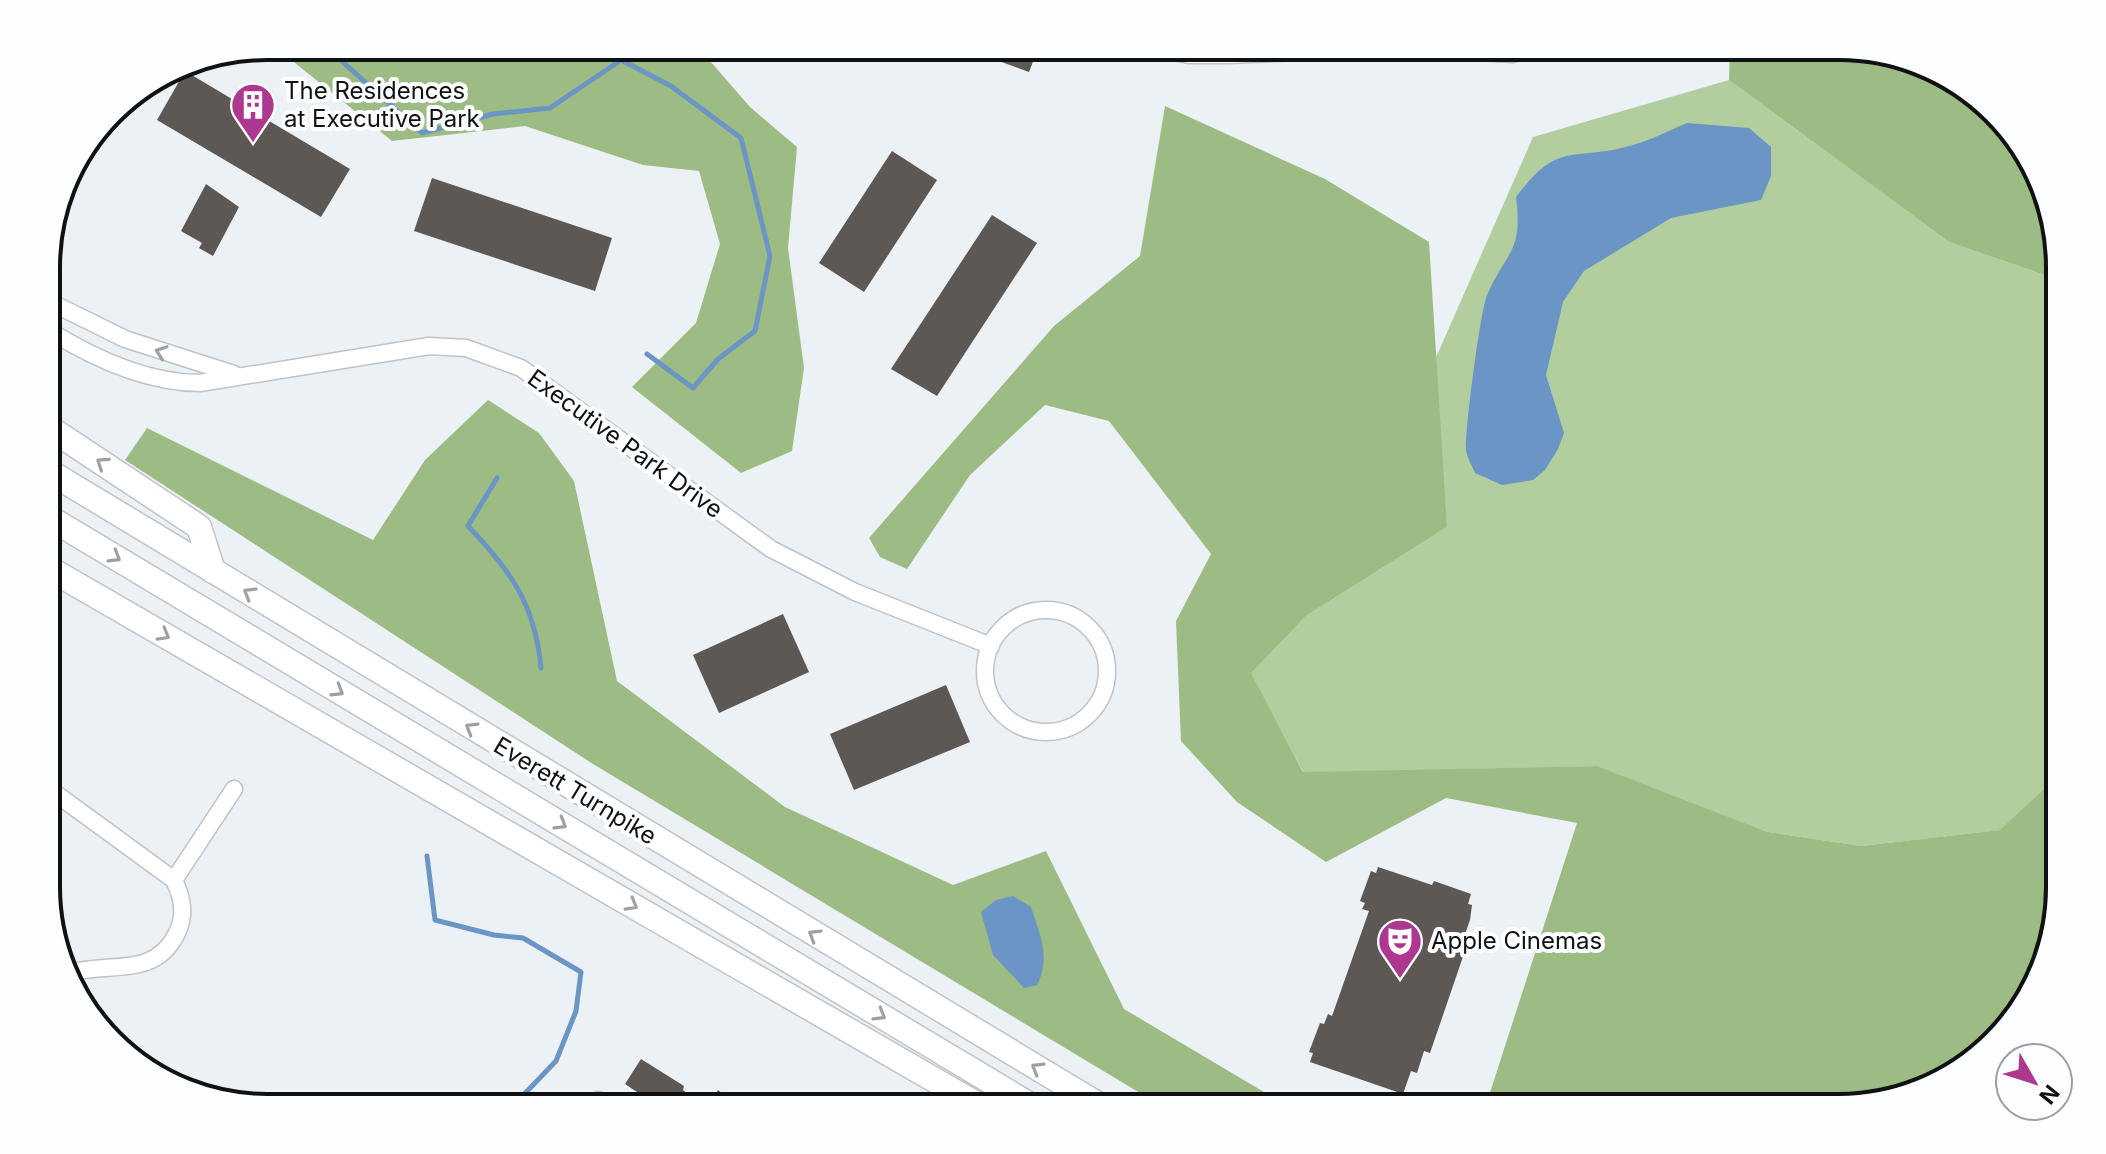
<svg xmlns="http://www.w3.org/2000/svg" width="2106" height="1154" font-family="Inter,sans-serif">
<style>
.green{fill:#b2ce9f}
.forest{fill:#9cbc84}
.water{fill:#6a95c4}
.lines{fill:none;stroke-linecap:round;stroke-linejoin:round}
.stream{stroke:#6a95c4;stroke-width:5}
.building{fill:#5d5854}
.minor-casing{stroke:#bec3c7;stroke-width:19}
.highway-casing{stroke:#bec3c7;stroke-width:27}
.minor{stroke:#fff;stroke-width:16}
.highway{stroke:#fff;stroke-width:24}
.oneway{stroke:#9fa0a0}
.labels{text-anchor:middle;stroke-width:8;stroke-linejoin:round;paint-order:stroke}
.poi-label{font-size:24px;fill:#0f1112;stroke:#fdfeff;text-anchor:start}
.street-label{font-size:24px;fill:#0f1112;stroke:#fdfeff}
.rim{fill:none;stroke:#0f1112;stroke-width:4}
</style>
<rect width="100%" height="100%" fill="#ecf1f6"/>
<!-- green -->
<polygon class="green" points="1729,80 1949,242 2059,280 2060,774 2001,830 1861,846 1768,832 1596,766 1304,773 1250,673 1306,616 1447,527 1434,362 1533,137"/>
<!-- forest -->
<g class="forest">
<polygon points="274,46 697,46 750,107 797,147 788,248 804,368 792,451 741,473 632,387 696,323 720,244 699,171 643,165 525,126 392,141"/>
<polygon points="1730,46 1840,46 1949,75 2023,145 2059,252 2059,280 1949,242 1729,80"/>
<polygon points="1165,106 1325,179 1429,242 1447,527 1306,616 1251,673 1303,772 1597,766 1768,832 1861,846 2000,830 2060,774 2060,901 2031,997 1961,1071 1853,1108 1485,1108 1577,823 1446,798 1326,862 1237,802 1181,741 1176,621 1211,554 1109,421 1045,405 970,475 907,569 880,557 869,538 1054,326 1140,256"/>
<polygon points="488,400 539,433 574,481 617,681 785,807 953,885 1046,851 1124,1009 1291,1108 1165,1108 593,764 125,460 147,428 373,540 425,460"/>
</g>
<!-- water -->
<g class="water">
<path d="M1687,123L1749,128L1771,147V176L1761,200L1671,218L1584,271L1563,302L1546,375L1564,433L1558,449L1545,470L1533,480L1502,485L1475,473C1472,466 1467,457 1466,450C1465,429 1480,313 1487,295C1507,250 1523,253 1516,197C1559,140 1570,162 1629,146C1649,141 1668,131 1687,123Z"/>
<path d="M1013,896L1031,907C1040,935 1051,957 1037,985L1024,988L993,955L981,912L996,900Z"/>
</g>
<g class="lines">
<!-- stream -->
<g class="stream">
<polyline points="325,46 422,133 493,114 550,108 621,60 671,86 741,138 770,256 755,331 718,359 693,388 647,354"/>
<path d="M497,478L468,526C511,571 535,604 541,668"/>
<polyline points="427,856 435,920 494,935 523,938 581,972 576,1011 556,1061 511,1108"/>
</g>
</g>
<!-- building -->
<g class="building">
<polygon points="992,46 1039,46 1029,72 988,57"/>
<polygon points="185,71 350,169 321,217 157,120"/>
<polygon points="892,151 937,180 864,292 819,263"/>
<polygon points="432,178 612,238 595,291 414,231"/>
<polygon points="206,184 239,207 213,256 199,248 202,243 181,231"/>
<polygon points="992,215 1037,243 937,396 891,369"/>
<polygon points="783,614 809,672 719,713 693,655"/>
<polygon points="946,685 970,742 854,790 830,734"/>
<polygon points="1378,867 1432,885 1434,881 1471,894 1468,904 1472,905 1470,920 1462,943 1467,945 1430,1053 1424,1051 1417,1073 1411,1071 1403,1094 1310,1062 1313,1053 1309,1052 1320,1023 1324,1024 1328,1014 1332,1016 1369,911 1362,909 1365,903 1360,901 1371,871 1376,873"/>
<polygon points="641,1059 684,1086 683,1090 704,1108 661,1108 625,1084"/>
<polygon points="718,1090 738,1108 706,1108"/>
</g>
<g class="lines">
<!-- minor casing -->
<g class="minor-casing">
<g id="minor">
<polyline points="1143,46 1189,55 1228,55 1403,48 1513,54 1537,46"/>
<polyline points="48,301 125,339 234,374"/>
<path d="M48,330C93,358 146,383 200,383L429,346L466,348L521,368L771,549L855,592L991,646"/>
<circle cx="1046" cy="671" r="61"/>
<path d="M48,788L174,880C183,899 186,916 176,935C153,979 109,961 69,973"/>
<polyline points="174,880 234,789"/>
<polyline points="598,1100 610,1108"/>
</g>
</g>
<!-- highway casing -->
<g class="highway-casing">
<g id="highway">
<polyline points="48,427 199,527 213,571"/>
<polyline points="48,471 1104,1108"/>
<polyline points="48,517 1035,1108"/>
<polyline points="48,568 983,1108"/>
</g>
</g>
<!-- minor -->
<use href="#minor" class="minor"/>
<!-- highway -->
<use href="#highway" class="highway"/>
</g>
<!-- one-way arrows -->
<defs><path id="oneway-chevron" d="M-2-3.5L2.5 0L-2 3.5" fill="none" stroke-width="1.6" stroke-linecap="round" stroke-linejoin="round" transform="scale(2)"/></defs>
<g class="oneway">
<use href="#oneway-chevron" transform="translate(161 352) rotate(-161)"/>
<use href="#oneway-chevron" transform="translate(102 463) rotate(-146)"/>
<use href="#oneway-chevron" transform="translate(115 557) rotate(31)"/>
<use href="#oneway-chevron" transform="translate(249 593) rotate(-149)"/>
<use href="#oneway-chevron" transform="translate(164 635) rotate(30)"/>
<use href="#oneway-chevron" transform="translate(338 691) rotate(31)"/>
<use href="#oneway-chevron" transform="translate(471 728) rotate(-149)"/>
<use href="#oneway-chevron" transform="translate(561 824) rotate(31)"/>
<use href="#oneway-chevron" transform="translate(632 905) rotate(30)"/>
<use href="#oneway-chevron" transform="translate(814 935) rotate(-149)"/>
<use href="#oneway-chevron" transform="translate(880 1015) rotate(31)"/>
<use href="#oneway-chevron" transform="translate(1037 1068) rotate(-149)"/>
</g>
<!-- icons -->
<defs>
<g id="building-pin" transform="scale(2.3)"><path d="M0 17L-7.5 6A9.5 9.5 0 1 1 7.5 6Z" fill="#ae388f" stroke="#fdfeff"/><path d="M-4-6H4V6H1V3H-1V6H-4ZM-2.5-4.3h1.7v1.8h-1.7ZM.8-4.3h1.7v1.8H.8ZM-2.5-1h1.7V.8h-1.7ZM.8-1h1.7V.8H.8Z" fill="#fff"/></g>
<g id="theatre-pin" transform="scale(2.3)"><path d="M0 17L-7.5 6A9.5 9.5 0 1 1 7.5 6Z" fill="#ae388f" stroke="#fdfeff"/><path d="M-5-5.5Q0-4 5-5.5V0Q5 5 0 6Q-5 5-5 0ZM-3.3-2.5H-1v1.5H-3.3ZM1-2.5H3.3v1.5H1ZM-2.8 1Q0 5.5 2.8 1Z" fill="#fff"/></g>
</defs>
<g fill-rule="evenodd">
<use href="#building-pin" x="253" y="105"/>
<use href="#theatre-pin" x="1400" y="941"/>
</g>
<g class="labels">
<!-- poi labels -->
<g class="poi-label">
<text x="284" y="99">The Residences<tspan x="284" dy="28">at Executive Park</tspan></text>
<text x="1431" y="949">Apple Cinemas</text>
</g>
<!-- street labels -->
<g class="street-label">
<text transform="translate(625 444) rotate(36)" y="8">Executive Park Drive</text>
<text transform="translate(575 791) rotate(31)" y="8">Everett Turnpike</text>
</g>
</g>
<!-- crop -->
<path d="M0 0H2106V1154H0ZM267 60H1839A207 207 0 0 1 2046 267V887A207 207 0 0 1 1839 1094H267A207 207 0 0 1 60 887V267A207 207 0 0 1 267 60Z" fill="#fdfeff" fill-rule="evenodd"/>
<path class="rim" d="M267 60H1839A207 207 0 0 1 2046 267V887A207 207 0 0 1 1839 1094H267A207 207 0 0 1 60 887V267A207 207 0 0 1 267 60Z"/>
<!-- north arrow -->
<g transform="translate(2034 1082) rotate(129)"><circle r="38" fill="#fdfeff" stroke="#9e9fa0" stroke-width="2"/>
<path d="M0-6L14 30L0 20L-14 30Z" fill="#ae388f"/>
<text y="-12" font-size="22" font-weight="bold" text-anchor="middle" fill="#0f1112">N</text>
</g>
</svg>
